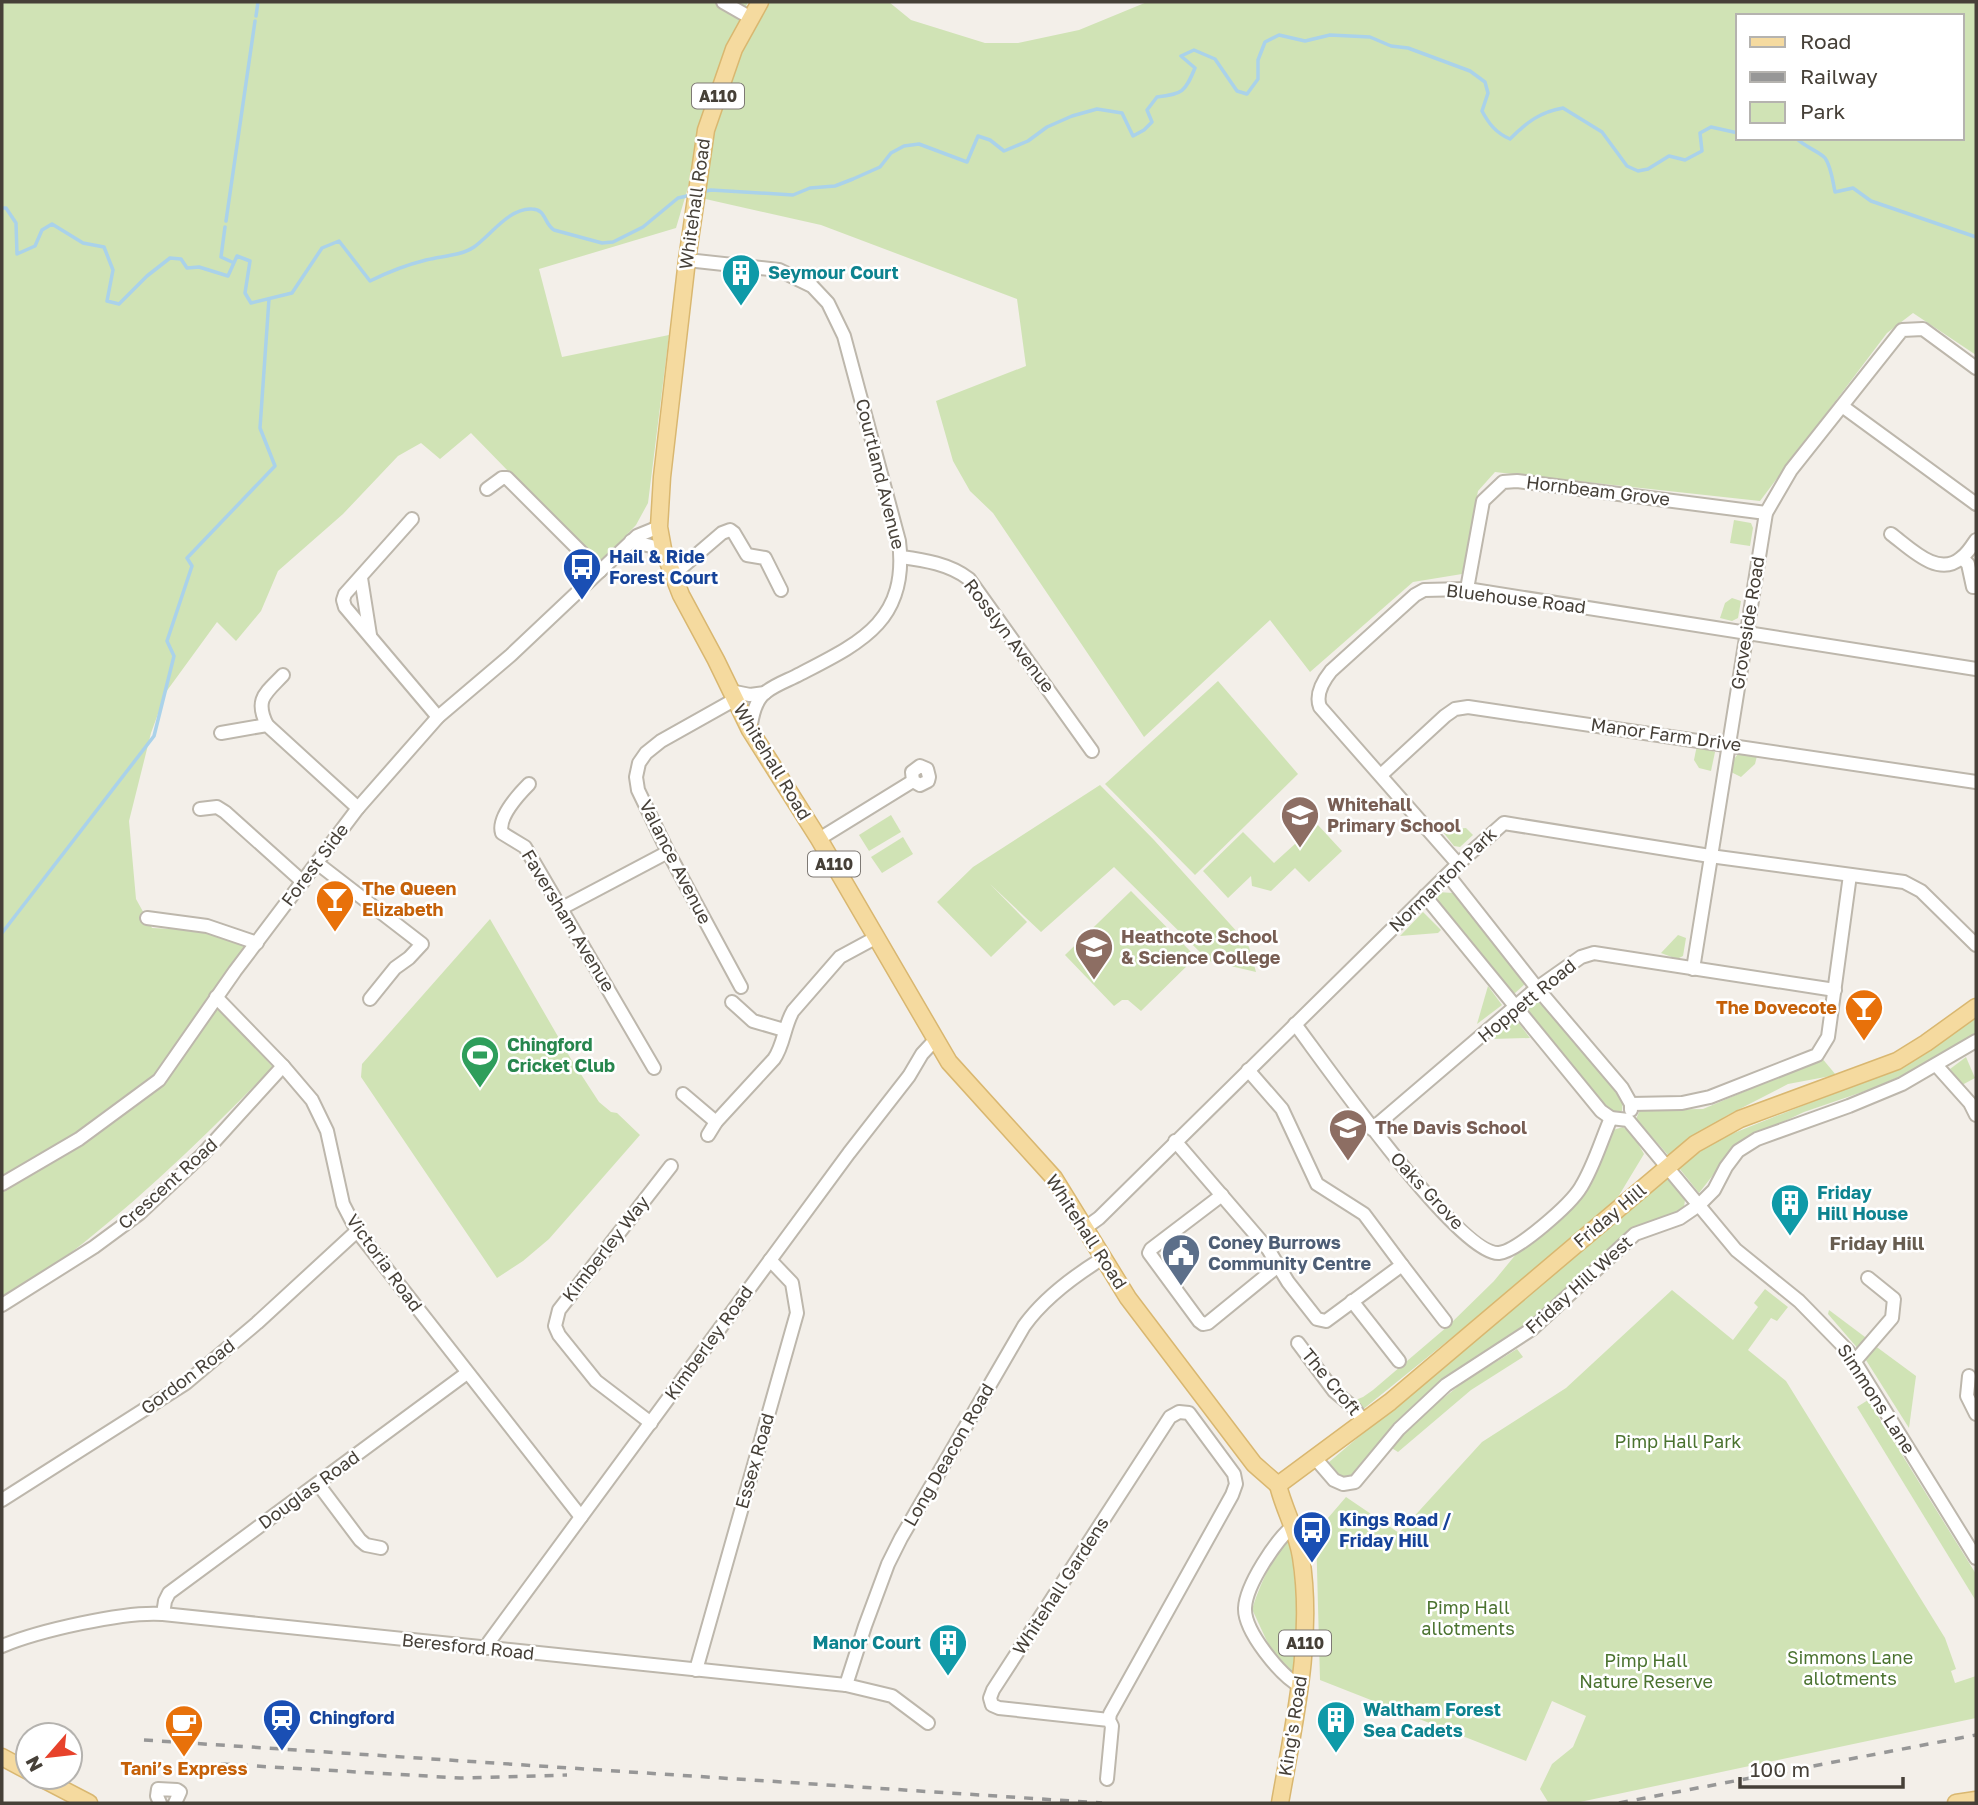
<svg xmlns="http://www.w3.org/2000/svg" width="1978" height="1805" font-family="'Golos Text',sans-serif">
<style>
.green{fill:#d0e3b5;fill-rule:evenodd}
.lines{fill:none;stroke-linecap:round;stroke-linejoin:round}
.stream{stroke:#aad2ea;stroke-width:3.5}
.minor-casing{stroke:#bdb7ac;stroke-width:16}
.major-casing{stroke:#d9b770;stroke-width:19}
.minor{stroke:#fff;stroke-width:12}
.major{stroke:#f5da9f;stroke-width:16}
.rail{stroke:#979797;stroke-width:3.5;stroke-dasharray:9 9;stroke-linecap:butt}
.labels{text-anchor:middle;stroke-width:5;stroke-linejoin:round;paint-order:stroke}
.shield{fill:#fff;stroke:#7e7974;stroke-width:2}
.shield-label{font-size:16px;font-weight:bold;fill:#464038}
.street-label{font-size:18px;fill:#464038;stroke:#fff}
.culture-label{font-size:18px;font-weight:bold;fill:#0d838f;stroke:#fff;text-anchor:start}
.transit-label{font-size:18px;font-weight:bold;fill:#164399;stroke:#fff;text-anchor:start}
.education-label{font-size:18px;font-weight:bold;fill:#785e54;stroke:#fff;text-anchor:start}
.food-label{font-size:18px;font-weight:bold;fill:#c56008;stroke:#fff;text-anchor:start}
.leisure-label{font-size:18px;font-weight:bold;fill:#27864d;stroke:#fff;text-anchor:start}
.service-label{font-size:18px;font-weight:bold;fill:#4e5e75;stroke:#fff;text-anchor:start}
.park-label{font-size:18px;fill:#4b7330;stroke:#fff}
.neighbourhood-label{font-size:19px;font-weight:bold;fill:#685d50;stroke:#fff}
</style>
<rect width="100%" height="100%" fill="#f3efe9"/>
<!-- green -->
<g class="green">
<path d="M2,2H748L726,51L698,128L692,174L676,228L539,269L562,357L669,335L648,503L636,525L599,564L471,433L440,459L421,443L398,456L343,514L278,571L261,611L236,641L217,622L166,692L151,733L129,821L136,899L152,928L212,931L254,945L209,997L273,1067C204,1137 135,1205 56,1264C39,1276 20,1286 2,1297Z"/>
<path d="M770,2H889L911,20L985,43H1018L1079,30L1147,2H1976V355L1913,313L1887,333L1760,501L1495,472L1478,491L1462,574L1413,582L1310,672L1270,620L1144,737L993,513L970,491L953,461L936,401L1026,366L1017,299L821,225L701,198L707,140L736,57ZM1738,16H1962V138H1738Z"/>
<polygon points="1734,520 1751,523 1753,528 1750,546 1730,543"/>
<polygon points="1732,598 1741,601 1738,618 1732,621 1720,618 1725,603"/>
<polygon points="1218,681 1298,774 1195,875 1105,784"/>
<polygon points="1697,745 1715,752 1711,771 1699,768 1694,760"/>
<polygon points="1741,750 1758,752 1755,764 1741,777 1731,772 1731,763"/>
<polygon points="1100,785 1154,840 1239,934 1249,947 1256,972 1209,961 1114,867 1041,932 990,884 1027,922 991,957 937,902 973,867"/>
<polygon points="891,815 901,832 869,851 859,835"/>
<polygon points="1317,824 1342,851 1309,882 1295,868 1271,891 1252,886 1251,876 1228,898 1203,871 1243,832 1274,863"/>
<polygon points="1466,828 1473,835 1460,847 1454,846 1443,832 1450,829"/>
<polygon points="903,837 913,854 882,873 871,857"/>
<polygon points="1131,891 1196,957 1141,1011 1128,1000 1122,1000 1114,1006 1065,955"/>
<polygon points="1438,892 1453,893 1526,983 1514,994 1437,904"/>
<polygon points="1423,912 1441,930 1438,933 1400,936"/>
<polygon points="490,919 571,1059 599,1102 611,1112 617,1113 640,1135 549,1239 523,1261 497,1278 361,1077 362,1064"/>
<polygon points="1678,935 1686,938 1683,956 1677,959 1661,953"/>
<polygon points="1488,986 1502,1005 1477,1024"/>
<polygon points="1535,1001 1542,1003 1623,1099 1622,1111 1609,1111 1526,1011"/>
<polygon points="1976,1015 1976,1035 1934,1061 1874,1088 1804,1112 1738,1143 1699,1193 1679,1168 1714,1141 1909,1063 1928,1052"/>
<polygon points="1515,1018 1530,1038 1491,1039"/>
<polygon points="1821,1057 1836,1075 1788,1084 1726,1116 1668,1155 1636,1119 1640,1110 1703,1109 1812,1063"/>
<polygon points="1966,1057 1975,1078 1962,1085 1950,1069"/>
<polygon points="1623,1127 1633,1135 1644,1154 1618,1197 1555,1254 1356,1415 1348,1403 1363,1397 1373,1390 1448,1326 1494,1281 1517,1253 1575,1203 1613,1130"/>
<polygon points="1661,1179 1669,1180 1685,1200 1684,1207 1677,1213 1636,1226 1519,1333 1448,1379 1360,1475 1338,1480 1328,1463"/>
<polygon points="1765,1289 1788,1307 1777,1321 1771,1318 1748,1350 1786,1381 1945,1638 1956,1669 1951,1671 1955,1683 1976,1676 1976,1718 1580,1802 1548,1802 1540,1789 1552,1764 1573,1747 1586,1716 1552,1701 1526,1761 1320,1680 1316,1532 1346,1497 1399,1533 1482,1442 1566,1388 1672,1290 1733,1340 1758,1307 1754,1303"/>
<polygon points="1829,1310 1869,1340 1860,1351 1828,1314"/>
<polygon points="1874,1345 1916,1376 1909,1428 1864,1357"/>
<polygon points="1517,1349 1523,1357 1471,1390 1398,1452 1390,1447 1432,1407 1465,1381"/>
<polygon points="1868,1400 1976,1574 1976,1601 1857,1407"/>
<path d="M1289,1539C1297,1585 1300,1629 1295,1675L1271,1650L1252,1609C1260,1585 1271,1558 1289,1539Z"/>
</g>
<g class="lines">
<!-- stream -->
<g class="stream">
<polyline points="256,16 258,2"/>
<path d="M1796,138C1805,147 1820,152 1825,158C1831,166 1833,182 1835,192L1853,188L1871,201L1976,237"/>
<path d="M702,192L711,190L793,195L810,188L835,186L853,179L880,167L891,153L904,146L919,144L967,162L978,136L990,140L1004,151L1028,141L1047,127L1072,116L1097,109L1122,113L1133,136L1144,130L1152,122L1147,110L1157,97C1183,94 1185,92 1195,68L1181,56L1194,50L1215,59L1237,91L1247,94L1258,79V60L1265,42L1279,35L1305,41L1330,35L1370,37L1391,46L1408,48L1470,71L1485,82L1488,93L1482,111C1489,124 1496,133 1510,139C1527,122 1540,112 1563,108L1602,132L1627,166L1638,171L1648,169L1669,156L1685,160L1702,151L1700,133L1711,127L1738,133"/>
<path d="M2,208H6L16,223L17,254L35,246L42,230L52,224L83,243L104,247L113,270L107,301L119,304L147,276L170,258L181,259L187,268L199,267L228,276L237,256L250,261L245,293L251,303L292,293L322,248L339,241L370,281C388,272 406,265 426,260C441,256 461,256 474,247C490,236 510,207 532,209C546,209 544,224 554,230L602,243L613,242L643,227L678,198L691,195"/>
<polyline points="226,221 255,21"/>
<polyline points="225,227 221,257 232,262"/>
<polyline points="2,933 154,736 174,656 167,641 192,566 187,558 275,466 260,428 269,299"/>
</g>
<!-- minor casing -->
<g class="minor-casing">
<g id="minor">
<polyline points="723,2 751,18"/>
<path d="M687,260L779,270L812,286L828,303L844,336L899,541C909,621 860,643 800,674C789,680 776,684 766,692C755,700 752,717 750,730"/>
<polyline points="1842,406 1976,504"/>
<polyline points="487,489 502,478 507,478 600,571"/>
<polyline points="412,519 345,594 343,600 345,607 438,717"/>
<path d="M1891,534C1910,548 1938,578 1961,558C1967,554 1972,546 1976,540"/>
<polyline points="631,541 663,549"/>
<path d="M901,557C924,560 950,564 969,579L1092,751"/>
<polyline points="1962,558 1968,564 1973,587 1976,587"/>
<polyline points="673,575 722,533 730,530 734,533 747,555 765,558 781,590"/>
<polyline points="361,578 370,635"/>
<polyline points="1467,589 1483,501 1503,482 1517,481 1766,513"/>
<polyline points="730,691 750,695 765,693"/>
<polyline points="734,700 661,741 646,753 639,763 636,777 638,790 668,852 741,987"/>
<path d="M267,725C254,699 266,693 283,675"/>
<polyline points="221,733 267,725 358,808"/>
<polyline points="1381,775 1445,716 1455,709 1468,707 1976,782"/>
<path d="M529,784C518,795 497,818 502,833L525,847L654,1068"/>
<polyline points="200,809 217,807 225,812 303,882"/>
<polyline points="819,839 913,781 912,772 920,766 927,769 929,777 928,781 920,785 913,781"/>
<polyline points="317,863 422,944 409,958 395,968 370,999"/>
<path d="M1458,864L1320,707C1315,694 1323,681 1331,671L1415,595L1424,590L1467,589L1976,669"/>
<polyline points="1448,875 1537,988 1622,1088 1631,1104 1631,1110"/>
<polyline points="1425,896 1601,1111 1611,1118 1628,1120 1736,1250 1799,1301 1848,1351 1976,1558"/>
<polyline points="562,908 668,852"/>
<polyline points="147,918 207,926 257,943"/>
<polyline points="1693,969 1766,513 1791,470 1902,330 1923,329 1976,368"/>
<polyline points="216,997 283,1066 312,1100 327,1131 343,1204 357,1231 581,1517"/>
<polyline points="732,1002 753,1021 784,1030"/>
<path d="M1295,1024C1323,1061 1459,1256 1499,1253C1518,1251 1571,1204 1581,1187C1594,1166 1601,1141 1611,1118"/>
<polyline points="1936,1065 1970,1103 1976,1115"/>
<polyline points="683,1094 716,1122"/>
<polyline points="1631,1104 1682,1103 1710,1097 1817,1055 1828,1037 1850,875"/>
<polyline points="1372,1129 1537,988 1581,957 1594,953 1835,990"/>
<path d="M708,1135L716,1122L774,1059C784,1045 784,1026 793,1011L840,957L877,937"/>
<polyline points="1175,1141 1268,1249 1288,1282 1317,1319 1326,1321 1402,1265 1364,1214 1317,1184 1282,1109 1248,1070"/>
<polyline points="2,1184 79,1139 159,1080 235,971 358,808 438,717 511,655 637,536 659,527"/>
<polyline points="1222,1195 1151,1249 1149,1253 1199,1321 1203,1324 1208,1323 1278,1266"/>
<polyline points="1085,1228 1099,1218 1458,864 1504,823 1710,856 1904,882 1921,891 1976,945"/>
<polyline points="1402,1265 1445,1321"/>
<polyline points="1352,1301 1399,1361"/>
<polyline points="2,1305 94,1247 140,1213 203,1154 283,1066"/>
<polyline points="1298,1343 1334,1391 1354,1408 1364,1422"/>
<polyline points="1854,1362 1892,1318 1894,1299 1868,1278"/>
<polyline points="1969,1376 1967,1396 1976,1414"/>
<polyline points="651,1423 596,1381 559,1335 555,1326 559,1310 671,1166"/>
<polyline points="1315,1458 1334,1480 1343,1484 1355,1482 1399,1429 1446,1385 1532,1329 1635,1234 1680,1218 1699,1205 1714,1190 1726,1167 1738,1151 1757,1139 1849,1106 1902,1084 1976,1041"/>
<polyline points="318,1484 360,1540 366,1545 381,1548"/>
<polyline points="2,1500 186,1383 257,1323 357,1231"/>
<path d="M1293,1526C1276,1540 1246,1585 1245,1608C1244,1631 1280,1675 1300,1686"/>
<polyline points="163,1614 165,1601 169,1593 467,1373"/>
<path d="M2,1646C38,1631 124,1611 163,1614L846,1685L892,1696L928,1723"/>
<polyline points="488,1648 489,1642 849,1153 909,1076 922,1054 935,1040"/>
<polyline points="696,1670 797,1313 792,1283 770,1260"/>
<path d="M846,1685L865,1626L888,1564L901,1538L1024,1326C1044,1298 1074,1276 1103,1258"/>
<polyline points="1107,1779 1112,1726 1109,1720 1110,1714 1232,1495 1236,1484 1234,1474 1189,1413 1179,1412 1170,1417 993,1690 990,1698 992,1705 999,1708 1109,1720"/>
<polyline points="160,1803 157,1796 158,1789 177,1790 180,1792 175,1803"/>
</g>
</g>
<!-- major casing -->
<g class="major-casing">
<g id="major">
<polyline points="760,2 734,49 706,130 687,260 662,477 659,527 663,549 681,595 716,660 750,730 819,839 949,1062 1054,1178 1128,1298 1254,1464 1278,1485"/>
<polyline points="1278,1485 1390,1402 1695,1144 1740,1119 1897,1061 1926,1043 1976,1007"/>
<path d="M1278,1485C1284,1510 1297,1531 1301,1557C1314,1639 1294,1722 1280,1803"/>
<polyline points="2,1757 28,1771"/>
<polyline points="39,1777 89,1803"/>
<polyline points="1956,1803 1976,1800"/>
</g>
</g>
<!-- minor -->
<use href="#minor" class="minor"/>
<!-- major -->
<use href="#major" class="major"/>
<!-- rail -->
<g class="rail">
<polyline points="144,1740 1102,1803"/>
<polyline points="221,1764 460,1778 567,1775"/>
<polyline points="1619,1803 1976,1735"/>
</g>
</g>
<!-- icons -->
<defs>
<g id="building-pin" transform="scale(2.0125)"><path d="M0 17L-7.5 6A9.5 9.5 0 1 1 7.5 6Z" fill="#0f9aa8" stroke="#fff"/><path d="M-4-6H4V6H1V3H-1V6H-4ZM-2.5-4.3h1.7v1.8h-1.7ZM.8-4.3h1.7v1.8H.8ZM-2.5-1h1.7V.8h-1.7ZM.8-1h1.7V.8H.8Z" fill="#fff"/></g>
<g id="bus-pin" transform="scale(2.0125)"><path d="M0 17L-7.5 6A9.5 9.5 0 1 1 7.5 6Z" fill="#1a4fb4" stroke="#fff"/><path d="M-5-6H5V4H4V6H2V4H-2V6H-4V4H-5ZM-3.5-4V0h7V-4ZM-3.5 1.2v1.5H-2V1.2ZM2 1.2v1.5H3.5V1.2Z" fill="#fff"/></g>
<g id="school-pin" transform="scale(2.0125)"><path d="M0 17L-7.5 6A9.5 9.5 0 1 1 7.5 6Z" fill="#8d6e63" stroke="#fff"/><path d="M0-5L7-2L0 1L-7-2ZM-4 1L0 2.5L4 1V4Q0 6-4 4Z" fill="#fff"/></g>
<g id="bar-pin" transform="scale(2.0125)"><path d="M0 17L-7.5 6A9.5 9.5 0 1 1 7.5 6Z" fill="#e8710a" stroke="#fff"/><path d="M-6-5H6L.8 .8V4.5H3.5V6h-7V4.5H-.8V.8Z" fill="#fff"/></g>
<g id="stadium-pin" transform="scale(2.0125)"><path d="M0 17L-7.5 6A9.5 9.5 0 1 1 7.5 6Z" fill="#2e9e5b" stroke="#fff"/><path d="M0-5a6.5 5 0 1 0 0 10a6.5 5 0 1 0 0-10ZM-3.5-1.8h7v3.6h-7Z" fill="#fff"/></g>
<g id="civic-pin" transform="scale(2.0125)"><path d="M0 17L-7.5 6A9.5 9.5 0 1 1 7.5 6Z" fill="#5c6f8a" stroke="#fff"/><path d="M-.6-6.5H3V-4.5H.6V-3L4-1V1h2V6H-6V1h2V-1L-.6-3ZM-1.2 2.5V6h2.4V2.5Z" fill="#fff"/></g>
<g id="station-pin" transform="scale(2.0125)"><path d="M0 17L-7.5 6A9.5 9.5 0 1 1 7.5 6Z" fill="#1a4fb4" stroke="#fff"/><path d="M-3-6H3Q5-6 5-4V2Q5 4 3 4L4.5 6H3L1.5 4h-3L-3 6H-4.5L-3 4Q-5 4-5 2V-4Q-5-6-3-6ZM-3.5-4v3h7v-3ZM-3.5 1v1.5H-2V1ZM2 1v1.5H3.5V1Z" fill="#fff"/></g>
<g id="cafe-pin" transform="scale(2.0125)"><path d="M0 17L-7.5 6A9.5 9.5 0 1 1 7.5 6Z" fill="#e8710a" stroke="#fff"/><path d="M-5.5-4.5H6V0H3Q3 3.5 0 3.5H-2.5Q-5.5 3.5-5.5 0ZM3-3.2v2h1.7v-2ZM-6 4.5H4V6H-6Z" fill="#fff"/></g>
</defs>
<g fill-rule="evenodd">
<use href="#building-pin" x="741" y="273"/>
<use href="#bus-pin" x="582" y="567"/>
<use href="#school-pin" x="1300" y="815"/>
<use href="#bar-pin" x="335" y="899"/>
<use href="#school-pin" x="1094" y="947"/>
<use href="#bar-pin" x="1864" y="1008"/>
<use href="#stadium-pin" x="480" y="1055"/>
<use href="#school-pin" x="1348" y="1128"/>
<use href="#building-pin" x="1790" y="1203"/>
<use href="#civic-pin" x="1181" y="1253"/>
<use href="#bus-pin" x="1312" y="1530"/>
<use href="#building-pin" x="948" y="1643"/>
<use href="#station-pin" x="282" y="1718"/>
<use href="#building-pin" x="1336" y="1720"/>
<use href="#cafe-pin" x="184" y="1724"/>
</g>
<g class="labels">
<!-- shield labels -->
<g class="shield">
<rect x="692" y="83.5" width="52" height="25" rx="5"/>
<rect x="808" y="851.5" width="52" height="25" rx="5"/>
<rect x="1279" y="1630.5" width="52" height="25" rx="5"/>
</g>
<g class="shield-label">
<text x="718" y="102">A110</text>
<text x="834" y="870">A110</text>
<text x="1305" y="1649">A110</text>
</g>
<!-- street labels -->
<g class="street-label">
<text transform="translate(695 204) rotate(-82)" y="6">Whitehall Road</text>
<text transform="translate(880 474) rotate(76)" y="6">Courtland Avenue</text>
<text transform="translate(1598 491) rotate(7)" y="6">Hornbeam Grove</text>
<text transform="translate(1516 599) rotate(7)" y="6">Bluehouse Road</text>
<text transform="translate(1748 623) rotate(-81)" y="6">Groveside Road</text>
<text transform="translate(1009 636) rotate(53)" y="6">Rosslyn Avenue</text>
<text transform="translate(1666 735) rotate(8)" y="6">Manor Farm Drive</text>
<text transform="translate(772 762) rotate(59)" y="6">Whitehall Road</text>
<text transform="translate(675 862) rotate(63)" y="6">Valance Avenue</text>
<text transform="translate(315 865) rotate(-53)" y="6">Forest Side</text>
<text transform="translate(1443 880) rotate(-44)" y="6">Normanton Park</text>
<text transform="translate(568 921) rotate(59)" y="6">Faversham Avenue</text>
<text transform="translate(1527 1001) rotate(-39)" y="6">Hoppett Road</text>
<text transform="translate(168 1184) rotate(-42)" y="6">Crescent Road</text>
<text transform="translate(1427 1191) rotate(47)" y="6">Oaks Grove</text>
<text transform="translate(1610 1216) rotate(-40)" y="6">Friday Hill</text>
<text transform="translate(1086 1232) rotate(57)" y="6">Whitehall Road</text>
<text transform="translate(606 1249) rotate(-52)" y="6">Kimberley Way</text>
<text transform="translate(384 1263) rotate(54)" y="6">Victoria Road</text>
<text transform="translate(1579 1285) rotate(-42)" y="6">Friday Hill West</text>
<text transform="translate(709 1343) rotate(-54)" y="6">Kimberley Road</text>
<text transform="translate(188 1377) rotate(-37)" y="6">Gordon Road</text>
<text transform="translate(1331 1382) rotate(50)" y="6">The Croft</text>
<text transform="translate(1876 1399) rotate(57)" y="6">Simmons Lane</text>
<text transform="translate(949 1455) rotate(-60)" y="6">Long Deacon Road</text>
<text transform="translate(755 1461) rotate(-74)" y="6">Essex Road</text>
<text transform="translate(309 1490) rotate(-36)" y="6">Douglas Road</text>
<text transform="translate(1061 1586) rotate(-57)" y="6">Whitehall Gardens</text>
<text transform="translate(468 1647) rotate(6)" y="6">Beresford Road</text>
<text transform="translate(1293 1726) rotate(-81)" y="6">King's Road</text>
</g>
<!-- culture labels -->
<g class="culture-label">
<text x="768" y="279">Seymour Court</text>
<text x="1817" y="1199">Friday<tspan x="1817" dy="21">Hill House</tspan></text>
<text x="921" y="1649" text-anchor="end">Manor Court</text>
<text x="1363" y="1716">Waltham Forest<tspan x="1363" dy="21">Sea Cadets</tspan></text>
</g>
<!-- transit labels -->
<g class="transit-label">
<text x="609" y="563">Hail &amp; Ride<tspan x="609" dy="21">Forest Court</tspan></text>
<text x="1339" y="1526">Kings Road /<tspan x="1339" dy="21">Friday Hill</tspan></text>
<text x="309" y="1724">Chingford</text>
</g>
<!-- education labels -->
<g class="education-label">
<text x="1327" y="811">Whitehall<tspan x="1327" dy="21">Primary School</tspan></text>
<text x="1121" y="943">Heathcote School<tspan x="1121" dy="21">&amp; Science College</tspan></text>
<text x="1375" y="1134">The Davis School</text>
</g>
<!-- food labels -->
<g class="food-label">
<text x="362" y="895">The Queen<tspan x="362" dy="21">Elizabeth</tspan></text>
<text x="1837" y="1014" text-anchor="end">The Dovecote</text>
<text x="184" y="1775" text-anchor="middle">Tani’s Express</text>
</g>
<!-- leisure labels -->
<g class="leisure-label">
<text x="507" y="1051">Chingford<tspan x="507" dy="21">Cricket Club</tspan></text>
</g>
<!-- service labels -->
<g class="service-label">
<text x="1208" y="1249">Coney Burrows<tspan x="1208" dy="21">Community Centre</tspan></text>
</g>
<!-- park labels -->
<g class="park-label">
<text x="1678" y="1448">Pimp Hall Park</text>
<text x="1468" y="1614">Pimp Hall<tspan x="1468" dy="21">allotments</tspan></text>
<text x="1850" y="1664">Simmons Lane<tspan x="1850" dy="21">allotments</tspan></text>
<text x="1646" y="1667">Pimp Hall<tspan x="1646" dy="21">Nature Reserve</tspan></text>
</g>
<!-- neighbourhood labels -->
<g class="neighbourhood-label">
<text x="1877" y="1250">Friday Hill</text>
</g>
</g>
<!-- border -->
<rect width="1978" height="1805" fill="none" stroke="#464038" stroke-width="7"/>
<!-- legend -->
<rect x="1736" y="14" width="228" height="126" fill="#ffffff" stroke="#b5b3af" stroke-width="2"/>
<rect x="1750" y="37" width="35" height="10" fill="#f5da9f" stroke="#b5b3af" stroke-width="2"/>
<text x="1800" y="49" font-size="21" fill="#464038">Road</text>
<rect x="1750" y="72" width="35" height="10" fill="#979797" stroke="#b5b3af" stroke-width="2"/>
<text x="1800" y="84" font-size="21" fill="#464038">Railway</text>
<rect x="1750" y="102" width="35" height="21" fill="#d0e3b5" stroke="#b5b3af" stroke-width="2"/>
<text x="1800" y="119" font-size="21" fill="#464038">Park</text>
<!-- north arrow -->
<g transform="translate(49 1756) rotate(242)"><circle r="33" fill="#ffffff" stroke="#b5b3af" stroke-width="2"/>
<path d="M0-5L12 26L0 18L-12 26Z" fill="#e7422b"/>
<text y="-10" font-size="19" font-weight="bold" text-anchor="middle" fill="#464038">N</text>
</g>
<!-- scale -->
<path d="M1740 1777v10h163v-10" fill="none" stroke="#464038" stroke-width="3.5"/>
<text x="1750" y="1777" font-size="21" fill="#464038" stroke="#ffffff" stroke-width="5" paint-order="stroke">100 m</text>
</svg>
